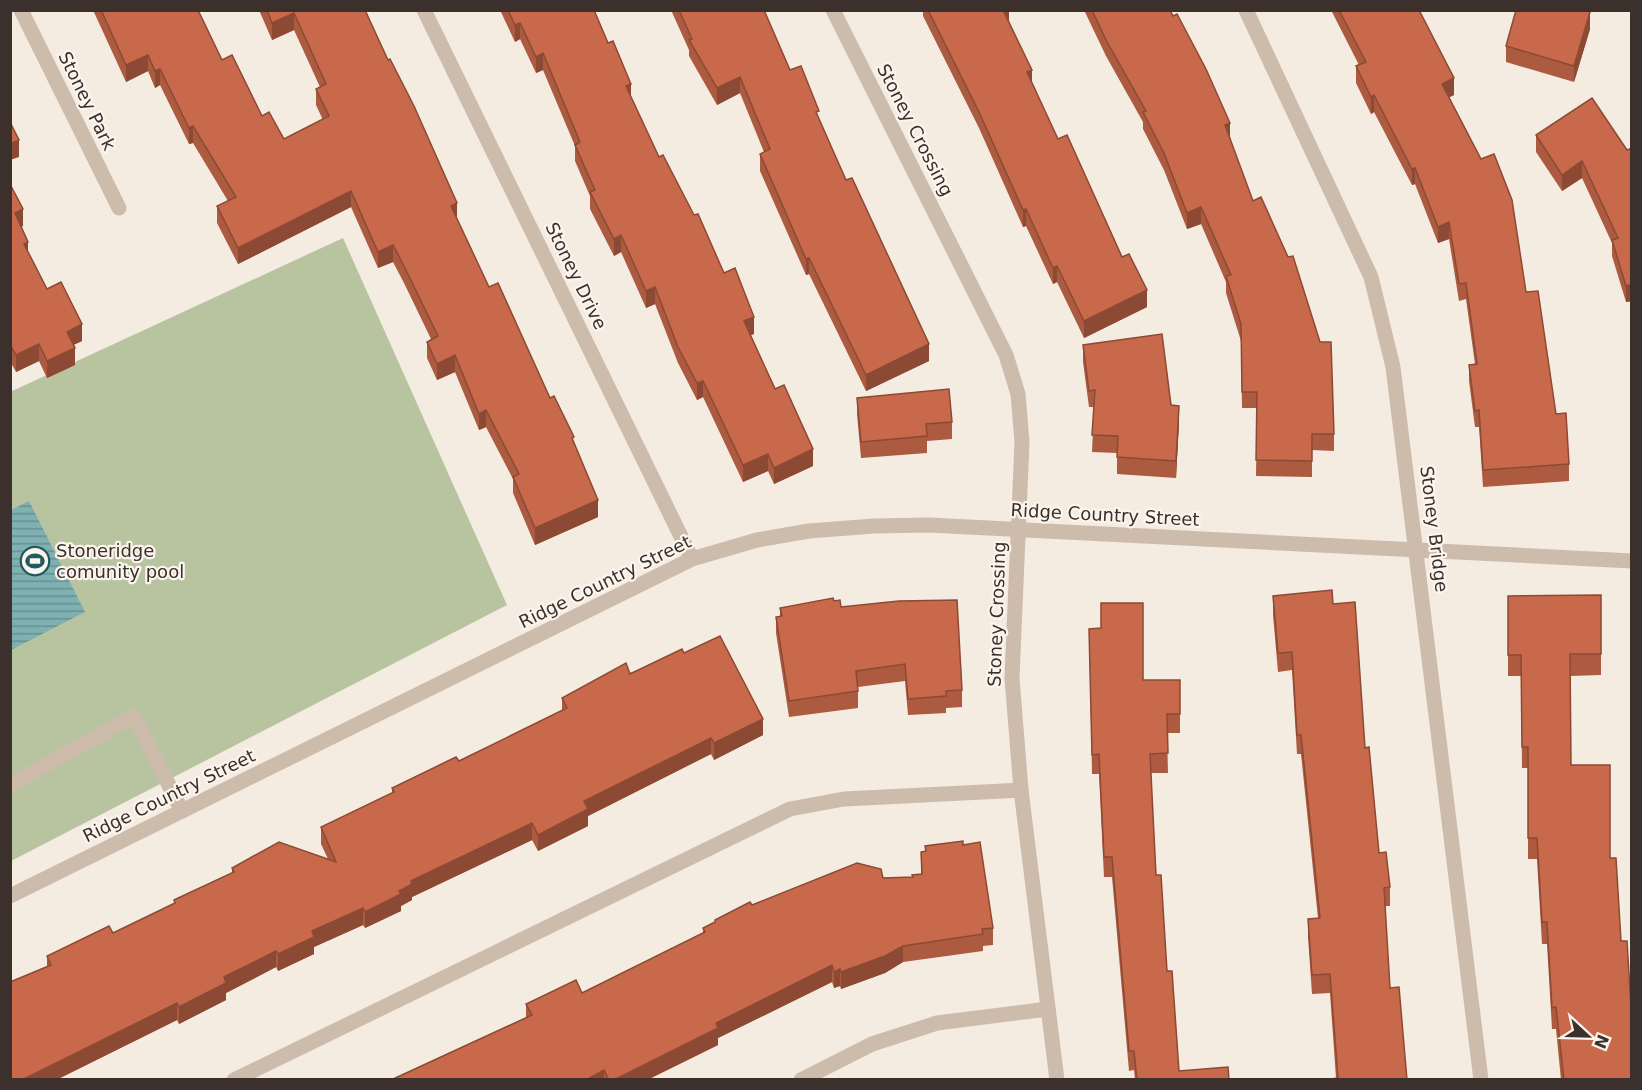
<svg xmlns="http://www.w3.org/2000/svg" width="1642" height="1090" font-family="'DejaVu Sans',sans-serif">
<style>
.green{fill:#b8c4a0}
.water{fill:url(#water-rules)}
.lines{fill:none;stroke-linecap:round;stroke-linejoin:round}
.lane{stroke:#cdbbac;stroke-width:15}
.street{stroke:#cdbbac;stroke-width:15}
.wall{fill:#ac5a40}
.shaded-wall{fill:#8c4a34}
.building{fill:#c8694b;stroke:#8c4a34;stroke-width:1.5}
.labels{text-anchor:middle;stroke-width:4.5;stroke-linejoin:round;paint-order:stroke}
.street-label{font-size:18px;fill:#3b302b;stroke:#fbf5ee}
.poi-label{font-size:18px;fill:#3b302b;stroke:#fbf5ee;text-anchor:start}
</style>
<defs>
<pattern id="water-rules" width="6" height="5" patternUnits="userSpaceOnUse" patternTransform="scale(1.5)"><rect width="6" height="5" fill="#7fb0b2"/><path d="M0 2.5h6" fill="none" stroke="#699091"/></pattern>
</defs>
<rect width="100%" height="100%" fill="#f4ebe1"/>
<!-- green -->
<polygon class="green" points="343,238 507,605 11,861 10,392"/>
<!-- water -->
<polygon class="water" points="29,501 85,612 11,650 11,510"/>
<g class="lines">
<!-- lane -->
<g class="lane">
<polyline points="10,785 134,716 182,811"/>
<polyline points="234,1080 790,809 844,799 1021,790"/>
</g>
<!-- street -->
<g class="street">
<polyline points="21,10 119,208"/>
<polyline points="424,10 692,559"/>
<polyline points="833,10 1006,355 1018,394 1022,442 1012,678 1021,790 1057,1080"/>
<polyline points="1246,10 1371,277 1393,367 1481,1080"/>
<polyline points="10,896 692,559 757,540 809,531 874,526 929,525 1632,561"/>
<polyline points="801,1080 872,1044 937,1023 1048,1009"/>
</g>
</g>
<!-- wall -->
<g class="wall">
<polygon points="93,10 198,10 222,60 262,116 284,139 323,120 316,105 316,89 320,87 294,30 272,40 259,10 365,10 457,220 489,287 574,443 598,517 535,545 513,493 513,479 486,427 479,430 455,372 437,380 427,358 427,342 431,339 404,283 393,262 378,268 351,207 238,264 217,223 217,206 228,201 193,143 189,144 160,85 155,88 148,71 126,82"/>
<polygon points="500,10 594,10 631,97 659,157 724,273 754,334 750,335 813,466 774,484 768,471 743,482 703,397 697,400 678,363 655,304 646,308 621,252 614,256 590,209 590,196 575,161 575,146 543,70 536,73 520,39 515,42"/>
<polygon points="671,10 764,10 790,70 819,120 929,361 866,391 809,274 806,275 760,171 760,154 764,152 740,93 717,105 689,56 689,50"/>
<polygon points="923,10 1009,10 1009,21 1032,84 1058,139 1122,257 1147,307 1084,338 1057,282 1053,284 1026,226 1023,227 979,128 923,16"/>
<polygon points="1084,10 1170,10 1230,139 1334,434 1334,451 1312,450 1312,477 1256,476 1257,408 1242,408 1241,341 1226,293 1226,282 1201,224 1187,229 1164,170 1143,129 1143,122 1106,56"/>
<polygon points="1331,10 1419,10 1454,95 1449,97 1526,292 1556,414 1569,464 1569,481 1483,487 1479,427 1475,427 1469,381 1469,365 1475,364 1466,299 1459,301 1449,239 1438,243 1415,184 1412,185 1374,112 1371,114 1356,83 1356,66 1359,65"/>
<polygon points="1590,29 1574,82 1506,62 1506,46"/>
<polygon points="1536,135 1627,150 1632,148 1632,301 1626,302 1612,256 1612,243 1582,178 1562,191 1536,152"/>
<polygon points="10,184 23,226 21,227 28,252 47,289 82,341 73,345 75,365 47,378 39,361 16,372 10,361"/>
<polygon points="1083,345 1171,405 1179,422 1176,478 1117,474 1117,453 1092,452 1094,407 1089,407 1083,362"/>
<polygon points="857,398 952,422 952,439 927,441 927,453 861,458 857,414"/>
<polygon points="1601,595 1601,675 1570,676 1571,765 1610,858 1621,941 1632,1080 1561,1080 1556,1029 1552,1029 1547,944 1542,944 1537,859 1528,859 1528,768 1522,768 1521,676 1508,676 1508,596"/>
<polygon points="1273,596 1333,604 1365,748 1379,853 1390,887 1390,906 1385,906 1390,988 1407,1080 1336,1078 1330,993 1312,994 1308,937 1308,919 1318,918 1301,754 1297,754 1292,670 1278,672 1273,615"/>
<polygon points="834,601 962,690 962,707 946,708 946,713 908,715 905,681 858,687 858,708 789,717 776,633 776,617 780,616 780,608"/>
<polygon points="1089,629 1143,680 1180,680 1180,733 1167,733 1168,773 1151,773 1156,875 1179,1071 1229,1080 1135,1080 1134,1070 1129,1071 1112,877 1104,877 1099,774 1092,774"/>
<polygon points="684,653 763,735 714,760 711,754 588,816 588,826 538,851 532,840 412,897 412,900 401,906 401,911 365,928 363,925 314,947 314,954 278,971 276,967 226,993 226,1000 179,1024 177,1020 56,1080 10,1080 47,966 47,956 113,933 174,904 174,900 232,873 232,868 328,859 321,844 321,827 392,793 392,788 459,761 562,710 562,698"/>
<polygon points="963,845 993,928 993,945 983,946 983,951 903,962 885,973 841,989 840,986 834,988 832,982 718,1038 718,1045 647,1080 391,1080 526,1018 526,1004 582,993 703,933 703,928 715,923 715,920 752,905 883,878 912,877 921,874 921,852 925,851 925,846"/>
</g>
<!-- shaded-wall -->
<g class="shaded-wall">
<polygon points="1009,10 1009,27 1004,12"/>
<polygon points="1590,12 1590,29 1574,82 1574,66"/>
<polygon points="294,13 294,30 272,40 272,23"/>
<polygon points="520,23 520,39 515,42 515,25"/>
<polygon points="543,53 543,70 536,73 536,57"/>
<polygon points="148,55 148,71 126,82 126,65"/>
<polygon points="160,69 160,85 155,88 155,71"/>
<polygon points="1032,70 1032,86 1027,72"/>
<polygon points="740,77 740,93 717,105 717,88"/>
<polygon points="1454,78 1454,95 1442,101 1442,84"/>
<polygon points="631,84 631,100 626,86"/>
<polygon points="1374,95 1374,112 1371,114 1371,97"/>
<polygon points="1230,123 1230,139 1225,125"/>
<polygon points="193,126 193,143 189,144 189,128"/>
<polygon points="19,140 19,157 10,160 10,144"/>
<polygon points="1582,161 1582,178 1562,191 1562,175"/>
<polygon points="1415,168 1415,184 1412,185 1412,169"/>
<polygon points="351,191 351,207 238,264 238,248"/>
<polygon points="457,203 457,220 451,206"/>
<polygon points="1201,207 1201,224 1187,229 1187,213"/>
<polygon points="23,209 23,226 15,230 15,213"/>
<polygon points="1026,209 1026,226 1023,227 1023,210"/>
<polygon points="1449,222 1449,239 1438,243 1438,227"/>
<polygon points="621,235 621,252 614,256 614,239"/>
<polygon points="28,242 28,258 24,244"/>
<polygon points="393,245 393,262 378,268 378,252"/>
<polygon points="809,258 809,274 806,275 806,259"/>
<polygon points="1057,266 1057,282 1053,284 1053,268"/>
<polygon points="1632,284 1632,301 1626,302 1626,286"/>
<polygon points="655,287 655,304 646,308 646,291"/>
<polygon points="1147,290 1147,307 1084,338 1084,321"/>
<polygon points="754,317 754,334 744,338 744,321"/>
<polygon points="82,324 82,341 67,348 67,332"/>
<polygon points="39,344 39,361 16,372 16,355"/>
<polygon points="929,344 929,361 866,391 866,375"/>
<polygon points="75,348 75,365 47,378 47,361"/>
<polygon points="455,355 455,372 437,380 437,364"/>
<polygon points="703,381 703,397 697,400 697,383"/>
<polygon points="1179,406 1179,422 1176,478 1176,461"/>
<polygon points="486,410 486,427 479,430 479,414"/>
<polygon points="813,449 813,466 774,484 774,468"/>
<polygon points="768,454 768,471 743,482 743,465"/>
<polygon points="598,500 598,517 535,545 535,528"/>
<polygon points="763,719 763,735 714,760 714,743"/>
<polygon points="711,738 711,754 588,816 588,826 538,851 538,835 584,801"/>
<polygon points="532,823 532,840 412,897 412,900 401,906 401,911 365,928 365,912 399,891 411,881"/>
<polygon points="363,908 363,925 314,947 314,954 278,971 278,954 312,931"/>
<polygon points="903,946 903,962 885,973 841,989 841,972"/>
<polygon points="276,951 276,967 226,993 226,1000 179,1024 179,1007 224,977"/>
<polygon points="832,965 832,982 718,1038 718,1045 647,1080 614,1080 716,1023"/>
<polygon points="840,969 840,986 834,988 834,972"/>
<polygon points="177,1003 177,1020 56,1080 22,1080"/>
<polygon points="604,1070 604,1080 586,1080"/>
</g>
<!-- building -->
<g class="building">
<polygon points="101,10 198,10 222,60 232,55 262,116 269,112 284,139 329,116 316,89 326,84 294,13 272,23 267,10 365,10 388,60 390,59 414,106 457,203 451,206 489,287 498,283 550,398 554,396 574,437 572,438 598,500 535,528 513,477 519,474 486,410 479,414 455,355 437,364 427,342 438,336 404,266 393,245 378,252 351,191 238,248 217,206 236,197 193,126 189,128 160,69 155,71 148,55 126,65"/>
<polygon points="508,10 594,10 608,43 613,41 631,84 626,86 659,157 663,155 694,215 698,214 724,273 735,268 754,317 744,321 775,389 784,385 813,449 774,468 768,454 743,465 703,381 697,383 678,347 655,287 646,291 621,235 614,239 590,192 595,190 575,145 580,142 543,53 536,57 520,23 515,25"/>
<polygon points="679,10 764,10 790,70 801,66 819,111 816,112 846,180 852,178 929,344 866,375 809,258 806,259 760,154 770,149 740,77 717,88 689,40 692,39"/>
<polygon points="928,10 1007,10 1004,12 1032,70 1027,72 1058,139 1067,135 1122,257 1129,254 1147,290 1084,321 1057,266 1053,268 1026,209 1023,210 979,112"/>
<polygon points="1092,10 1170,10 1173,16 1177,14 1206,69 1230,123 1225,125 1253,201 1261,197 1288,257 1293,256 1320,342 1331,342 1334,434 1312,434 1312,461 1256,460 1257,392 1242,392 1241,324 1226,276 1231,275 1201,207 1187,213 1164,153 1143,112 1146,111 1106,40"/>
<polygon points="1339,10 1419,10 1454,78 1442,84 1481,159 1494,154 1512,200 1526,292 1538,291 1556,414 1566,413 1569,464 1483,470 1479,410 1475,411 1469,365 1477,364 1466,283 1459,284 1449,222 1438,227 1415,168 1412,169 1374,95 1371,97 1356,66 1366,62"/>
<polygon points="1516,10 1583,10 1590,12 1574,66 1506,46"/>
<polygon points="1592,98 1627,150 1632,148 1632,284 1626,286 1612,240 1618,238 1582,161 1562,175 1536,135"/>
<polygon points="10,122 19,140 10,144"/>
<polygon points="10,184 23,209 15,213 28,242 24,244 47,289 61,282 82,324 67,332 75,348 47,361 39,344 16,355 10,345"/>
<polygon points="1162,334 1171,405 1179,406 1176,461 1117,457 1118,436 1092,435 1095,390 1089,391 1083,345"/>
<polygon points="949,389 952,422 926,424 927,436 861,442 857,398"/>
<polygon points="1332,590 1333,604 1355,602 1365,748 1369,747 1379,853 1386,852 1390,887 1384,888 1390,988 1399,987 1407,1080 1323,1080 1338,1078 1330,974 1312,975 1308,919 1320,918 1301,735 1297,735 1292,652 1278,653 1273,596"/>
<polygon points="1601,595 1601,654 1570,654 1571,765 1610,765 1610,858 1616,858 1621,941 1627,941 1632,1023 1632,1080 1564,1080 1556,1007 1552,1008 1547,922 1542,922 1537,838 1528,838 1528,747 1522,747 1521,655 1508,655 1508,596"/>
<polygon points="833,598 834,601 840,600 841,607 899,601 957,600 962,690 946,691 946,696 908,699 905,664 856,671 858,691 789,701 776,617 782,616 780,608"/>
<polygon points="1101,603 1143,603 1143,680 1180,680 1180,714 1167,714 1168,753 1150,754 1156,875 1161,875 1167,971 1172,971 1179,1071 1228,1067 1229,1080 1137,1080 1134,1051 1129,1051 1112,857 1104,857 1099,754 1092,755 1089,629 1101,628"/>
<polygon points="720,636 763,719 714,743 711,738 584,801 588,809 538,835 532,823 411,881 412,884 399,891 401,894 365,912 363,908 312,931 314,937 278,954 276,951 224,977 226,983 179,1007 177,1003 22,1080 10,1080 10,982 51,965 47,956 109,926 113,933 175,903 174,900 234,872 232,868 279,842 336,862 321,827 394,792 392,788 456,757 459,761 567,708 562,698 626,663 630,674 682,649 684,653"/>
<polygon points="963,841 963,845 980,842 993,928 982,929 983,934 903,946 885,956 841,972 840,969 834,972 832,965 716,1023 718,1028 614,1080 609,1080 604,1070 586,1080 391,1080 532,1015 526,1004 576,980 582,993 705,932 703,928 715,922 715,920 750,902 752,905 857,863 881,869 883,878 913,877 912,875 922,874 921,852 926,851 925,846"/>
</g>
<!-- icons -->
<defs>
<g id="stadium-ring" transform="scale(1.5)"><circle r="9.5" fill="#fbf5ee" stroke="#1f5a5e" stroke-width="1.5"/><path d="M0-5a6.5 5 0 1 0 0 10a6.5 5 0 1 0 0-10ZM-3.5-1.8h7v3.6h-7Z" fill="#1f5a5e"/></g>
</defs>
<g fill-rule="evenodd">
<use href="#stadium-ring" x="35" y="561"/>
</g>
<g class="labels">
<!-- street labels -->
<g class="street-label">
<text transform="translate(87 101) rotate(64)" y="6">Stoney Park</text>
<text transform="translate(915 130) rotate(63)" y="6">Stoney Crossing</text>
<text transform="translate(576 276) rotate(64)" y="6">Stoney Drive</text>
<text transform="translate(1105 515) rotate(3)" y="6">Ridge Country Street</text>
<text transform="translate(1434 529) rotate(83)" y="6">Stoney Bridge</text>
<text transform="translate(605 582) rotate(-26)" y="6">Ridge Country Street</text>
<text transform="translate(997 614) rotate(-88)" y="6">Stoney Crossing</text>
<text transform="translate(169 796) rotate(-26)" y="6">Ridge Country Street</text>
</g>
<!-- poi labels -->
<g class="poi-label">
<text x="56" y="557">Stoneridge<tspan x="56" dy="21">comunity pool</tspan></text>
</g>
</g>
<!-- border -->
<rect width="1642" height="1090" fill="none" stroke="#3b302b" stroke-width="24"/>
<!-- north arrow -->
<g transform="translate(1588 1036) rotate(112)" stroke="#fbf5ee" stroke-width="4.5" paint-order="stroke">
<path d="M0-4.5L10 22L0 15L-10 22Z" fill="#3b302b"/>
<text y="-9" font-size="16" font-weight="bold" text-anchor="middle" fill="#3b302b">N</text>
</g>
</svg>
